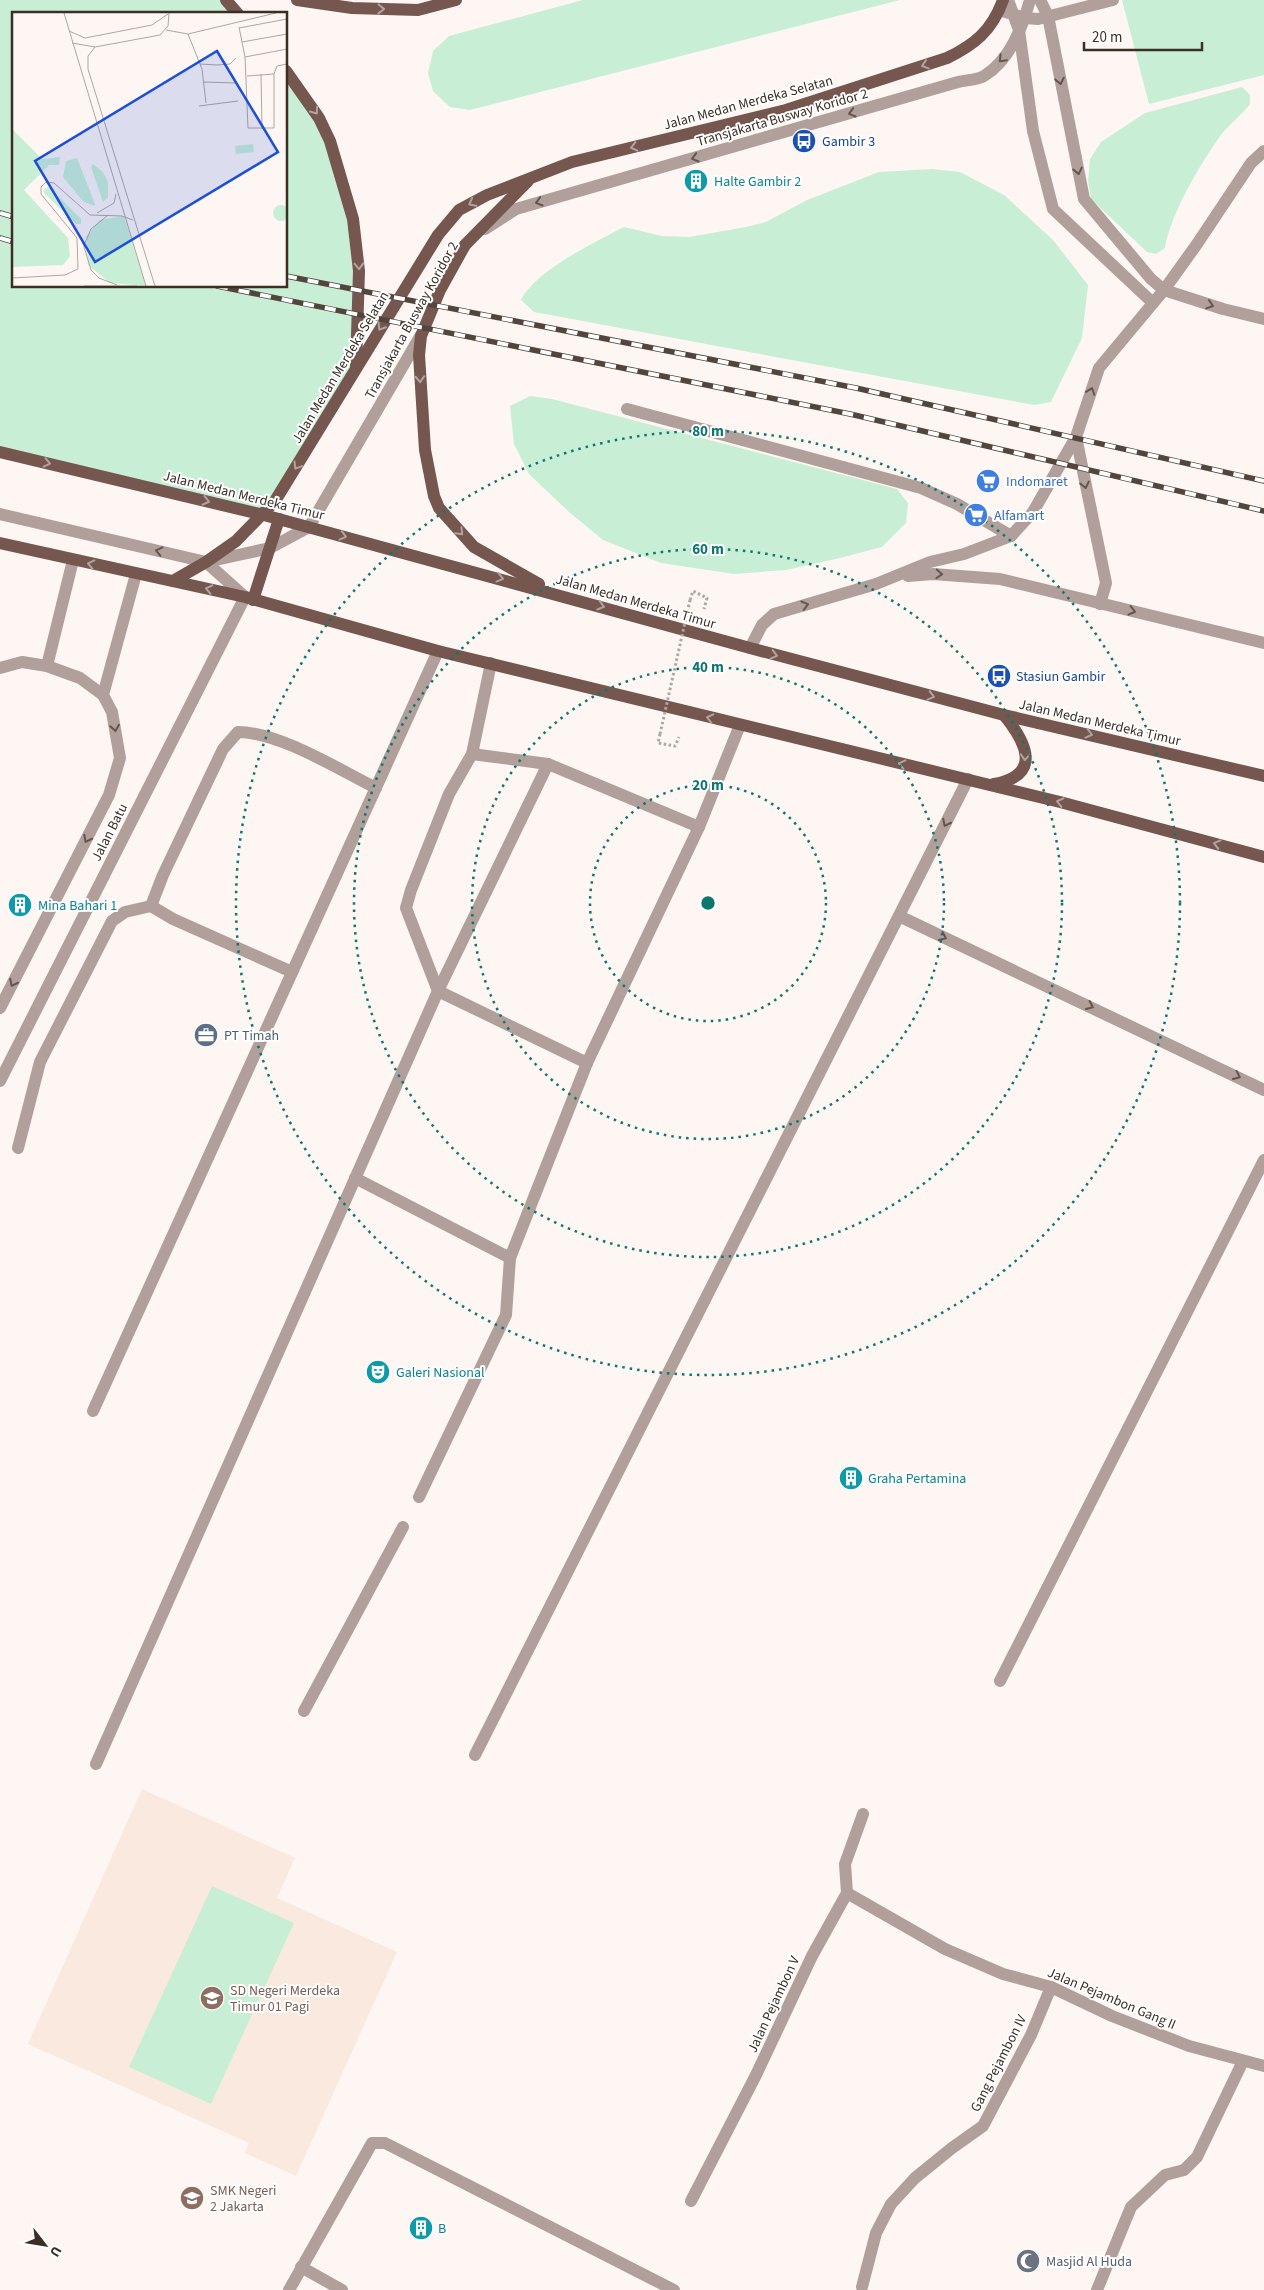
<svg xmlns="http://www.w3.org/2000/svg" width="1264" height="2290" font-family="'Source Sans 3',sans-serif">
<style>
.built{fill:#fae9de}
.green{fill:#c8efd6}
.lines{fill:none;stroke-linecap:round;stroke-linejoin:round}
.path{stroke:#b1a7a1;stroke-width:3;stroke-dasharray:2.5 2.5;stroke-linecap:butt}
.service{stroke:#b19f9b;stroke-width:12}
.pedestrian{stroke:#b19f9b;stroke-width:12}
.minor{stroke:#b19f9b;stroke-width:12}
.primary{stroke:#755750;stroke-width:12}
.rail-casing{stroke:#51453d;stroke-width:5.5}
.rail{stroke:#fff;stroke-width:4;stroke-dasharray:11;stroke-linecap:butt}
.path-bridge{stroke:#b1a7a1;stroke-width:3;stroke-dasharray:2.5 2.5;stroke-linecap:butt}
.oneway{stroke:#b3a39f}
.oneway2{stroke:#64564e}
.ring{fill:none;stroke:#0f766e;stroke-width:2.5;stroke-dasharray:2.5 5}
.labels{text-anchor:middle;stroke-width:4;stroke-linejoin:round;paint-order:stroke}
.street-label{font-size:14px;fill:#3b2e25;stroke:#fff}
.transit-label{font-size:14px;fill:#164399;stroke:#fff;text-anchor:start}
.culture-label{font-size:14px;fill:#0d838f;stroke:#fff;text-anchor:start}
.shop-label{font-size:14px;fill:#366cbe;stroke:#fff;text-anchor:start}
.service-label{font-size:14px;fill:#4e5e75;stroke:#fff;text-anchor:start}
.education-label{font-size:14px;fill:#785e54;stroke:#fff;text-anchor:start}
.worship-label{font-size:14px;fill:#5b616d;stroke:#fff;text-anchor:start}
.inset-road{fill:none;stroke:#afa6a0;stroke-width:1}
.view{fill:#1d4ed8;fill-opacity:0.15;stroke:#1d4ed8;stroke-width:2.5}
.inset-edge{fill:none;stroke:#3b2e25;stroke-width:2.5}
.centre{fill:#0f766e;stroke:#fff;stroke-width:2.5}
.ring-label{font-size:15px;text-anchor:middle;font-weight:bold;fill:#0f766e;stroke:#fff;stroke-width:4;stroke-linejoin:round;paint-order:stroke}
</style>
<rect width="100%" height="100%" fill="#fdf6f2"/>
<!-- built -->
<polygon class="built" points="142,1789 295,1858 277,1898 397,1952 296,2176 245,2153 249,2143 28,2044"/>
<!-- green -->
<g class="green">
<polygon points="0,0 226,0 238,14 14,14 14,286 286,286 286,71 319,118 353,219 355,368 264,515 0,453"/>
<polygon points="583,0 900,0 470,110 450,107 433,91 428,73 433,51 449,36"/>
<polygon points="1122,0 1264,0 1264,75 1149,104"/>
<path d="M1242,87L1250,95V104C1241,116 1229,124 1221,135C1201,162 1170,215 1165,248L1156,254L1147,252L1091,199L1088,181L1090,159L1101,142L1145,113Z"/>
<path d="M932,169L960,172L1004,195L1053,240L1088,285L1082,338L1051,402L1034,405L534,312L521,300C535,271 595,242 624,227L662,236L689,237L746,227L766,222L807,200L879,172Z"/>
<polygon points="530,396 552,399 897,489 908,503 906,523 882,547 840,558 786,570 734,574 661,563 603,540 569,512 529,474 514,444 510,406"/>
<polygon points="212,1886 294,1923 211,2104 129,2067"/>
</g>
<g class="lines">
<!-- path -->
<g class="path">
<polyline points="690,600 693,591 707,598 704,609"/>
<polyline points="660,734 658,743 675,746 679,737"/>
</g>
<!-- service -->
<g class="service">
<polyline points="1008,0 1019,30 1033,131 1053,209 1153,303"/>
<polyline points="1040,0 1048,16 1084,199 1151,279 1164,290 1223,309 1264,319"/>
<path d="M485,229L516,209L958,82C966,80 978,80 984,76C1010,60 1022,28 1030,0"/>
<polyline points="627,409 921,488 957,504 1011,536"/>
<polyline points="1076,437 1106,583 1100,604"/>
<polyline points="0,514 206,562 270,548 309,527 421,335"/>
<polyline points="908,576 933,574 1000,579 1264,643"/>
<polyline points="750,648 762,625 774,614 876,584 930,562 964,554 1011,536 1033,512 1076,437 1099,368 1164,290 1197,244 1251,163 1264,151"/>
<polyline points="491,663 472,754 449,794 411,890 406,908 438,991 587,1063"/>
<polyline points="47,666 80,678 103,695"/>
<polyline points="0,668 22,662 47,666 73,560"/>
<polyline points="472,754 548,764 699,827"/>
<polyline points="899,916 1264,1090"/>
<path d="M292,972L173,919L151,906L163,875L223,749L238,732C279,732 338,769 376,788"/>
<polyline points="0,1008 109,795 120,758 112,712 103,695 136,574"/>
<polyline points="0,1081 245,597 206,562"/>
<polyline points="18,1148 40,1062 112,921 125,912 151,906"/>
<polyline points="355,1178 510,1258"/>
<polyline points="93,1411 438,651"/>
<polyline points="419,1497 506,1315 510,1258 587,1063 699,827 740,725"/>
<polyline points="1000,1681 1264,1160"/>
<polyline points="304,1711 403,1527"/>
<polyline points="475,1755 968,779"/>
<polyline points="96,1764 438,991 548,764"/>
</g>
<!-- pedestrian -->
<polyline class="pedestrian" points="999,10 1025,18 1038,19 1113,0"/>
<!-- minor -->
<g class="minor">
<polyline points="847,1893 945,1949 1003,1974 1051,1987 1112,2016 1189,2046 1264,2066"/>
<polyline points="691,2201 756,2075 812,1956 847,1893 845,1864 863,1814"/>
<polyline points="301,2267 342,2290"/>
<polyline points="862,2287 876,2233 891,2204 915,2178 952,2148 983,2126 1031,2035 1051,1987"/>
<polyline points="289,2290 372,2143 385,2143 674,2290"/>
<polyline points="1097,2290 1131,2207 1165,2175 1184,2170 1197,2157 1243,2061"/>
</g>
<!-- primary -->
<g class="primary">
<polyline points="226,0 238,14"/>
<polyline points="297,0 352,8 418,10 456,0"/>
<polyline points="286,71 319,118 330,141 353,219 359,271 356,367"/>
<polyline points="528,181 465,245 440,290 421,336 419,355 425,450 434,496 439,508 474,547 539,584"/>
<polyline points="0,452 264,515 750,648 1004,715 1264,776"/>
<polyline points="0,543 245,597 438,651 1060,802 1264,857"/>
<path d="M173,581L206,562L236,541L275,501L438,235L459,210L487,195L572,162L786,110L947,58C974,45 992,31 1003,0"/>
<polyline points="253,600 279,519"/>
<path d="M994,784C1043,775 1026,742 1004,715"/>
</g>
<!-- rail casing -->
<g class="rail-casing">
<g id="rail">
<polyline points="0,213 14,217"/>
<polyline points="0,238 14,242"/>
<polyline points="286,276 856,388 1264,481"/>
<polyline points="217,286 850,414 1264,511"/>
</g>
</g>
<!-- rail -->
<use href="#rail" class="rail"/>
<!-- path-bridge -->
<polyline class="path-bridge" points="660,734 690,600"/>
</g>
<!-- one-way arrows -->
<defs><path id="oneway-chevron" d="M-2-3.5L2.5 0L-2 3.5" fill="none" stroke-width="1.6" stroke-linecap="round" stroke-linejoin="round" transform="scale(1.25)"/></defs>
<g class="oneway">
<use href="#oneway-chevron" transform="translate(381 9) rotate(1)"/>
<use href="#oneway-chevron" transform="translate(925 65) rotate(162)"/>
<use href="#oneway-chevron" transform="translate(315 111) rotate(55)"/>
<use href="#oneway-chevron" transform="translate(634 147) rotate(166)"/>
<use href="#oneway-chevron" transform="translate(472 203) rotate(152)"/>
<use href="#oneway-chevron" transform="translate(359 266) rotate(88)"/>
<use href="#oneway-chevron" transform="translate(381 327) rotate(122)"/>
<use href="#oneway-chevron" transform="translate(420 379) rotate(87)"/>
<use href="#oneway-chevron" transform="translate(47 463) rotate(13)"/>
<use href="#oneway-chevron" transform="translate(297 466) rotate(121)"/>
<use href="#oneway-chevron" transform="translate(206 501) rotate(14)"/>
<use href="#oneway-chevron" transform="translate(460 532) rotate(46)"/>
<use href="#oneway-chevron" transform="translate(343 536) rotate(15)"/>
<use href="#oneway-chevron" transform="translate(91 564) rotate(-167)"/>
<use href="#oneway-chevron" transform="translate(500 578) rotate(15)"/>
<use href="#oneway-chevron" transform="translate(209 589) rotate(-167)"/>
<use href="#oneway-chevron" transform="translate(601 606) rotate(16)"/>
<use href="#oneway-chevron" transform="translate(774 655) rotate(15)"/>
<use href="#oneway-chevron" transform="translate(931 696) rotate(15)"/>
<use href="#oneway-chevron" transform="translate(710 718) rotate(-166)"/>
<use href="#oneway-chevron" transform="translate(1089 734) rotate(14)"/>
<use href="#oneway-chevron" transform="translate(1025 757) rotate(94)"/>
<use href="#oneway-chevron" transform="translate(902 764) rotate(-167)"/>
<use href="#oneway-chevron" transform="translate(1060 802) rotate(-166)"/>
<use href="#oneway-chevron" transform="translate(1217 844) rotate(-165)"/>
</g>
<g class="oneway2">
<use href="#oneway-chevron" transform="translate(1002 59) rotate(134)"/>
<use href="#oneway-chevron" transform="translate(1060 81) rotate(79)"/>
<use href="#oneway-chevron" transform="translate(852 113) rotate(164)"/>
<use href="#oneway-chevron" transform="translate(695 158) rotate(164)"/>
<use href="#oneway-chevron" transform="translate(1078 171) rotate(78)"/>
<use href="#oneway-chevron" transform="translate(539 202) rotate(164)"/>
<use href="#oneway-chevron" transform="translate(1210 305) rotate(18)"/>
<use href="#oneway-chevron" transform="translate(1091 391) rotate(-71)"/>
<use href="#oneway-chevron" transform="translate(1085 485) rotate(78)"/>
<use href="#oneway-chevron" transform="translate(159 551) rotate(-167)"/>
<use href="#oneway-chevron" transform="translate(939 574) rotate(3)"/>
<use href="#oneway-chevron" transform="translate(805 605) rotate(-16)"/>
<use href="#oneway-chevron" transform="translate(1132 611) rotate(14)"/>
<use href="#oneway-chevron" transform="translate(115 728) rotate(81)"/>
<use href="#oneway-chevron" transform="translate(946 823) rotate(117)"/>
<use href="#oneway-chevron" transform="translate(87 839) rotate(117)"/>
<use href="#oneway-chevron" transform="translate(943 937) rotate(25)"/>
<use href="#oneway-chevron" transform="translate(13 983) rotate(117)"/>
<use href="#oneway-chevron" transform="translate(1090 1006) rotate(25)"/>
<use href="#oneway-chevron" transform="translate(1237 1076) rotate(25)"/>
</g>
<!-- distance rings -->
<g class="ring">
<circle cx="708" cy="903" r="118"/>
<circle cx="708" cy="903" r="236"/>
<circle cx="708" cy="903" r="354"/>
<circle cx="708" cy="903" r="472"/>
</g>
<!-- icons -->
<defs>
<g id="bus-disc" transform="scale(1.25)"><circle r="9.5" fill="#1a4fb4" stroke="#fff"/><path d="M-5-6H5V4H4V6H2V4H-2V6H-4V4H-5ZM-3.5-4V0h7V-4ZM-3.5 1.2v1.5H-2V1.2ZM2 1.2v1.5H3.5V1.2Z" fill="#fff"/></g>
<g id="building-disc" transform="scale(1.25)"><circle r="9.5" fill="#0f9aa8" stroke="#fff"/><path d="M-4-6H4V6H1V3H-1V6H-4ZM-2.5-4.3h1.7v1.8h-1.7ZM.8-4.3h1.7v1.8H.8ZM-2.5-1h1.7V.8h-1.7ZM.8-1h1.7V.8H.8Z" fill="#fff"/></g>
<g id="supermarket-disc" transform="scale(1.25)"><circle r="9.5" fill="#3f7fe0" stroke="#fff"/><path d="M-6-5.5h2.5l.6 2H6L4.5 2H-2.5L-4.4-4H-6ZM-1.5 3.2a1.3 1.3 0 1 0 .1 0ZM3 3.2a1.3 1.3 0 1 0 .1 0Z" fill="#fff"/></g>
<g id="office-disc" transform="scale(1.25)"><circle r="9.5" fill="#5c6f8a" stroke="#fff"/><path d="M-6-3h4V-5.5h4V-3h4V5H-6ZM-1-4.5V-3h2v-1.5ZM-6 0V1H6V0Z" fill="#fff"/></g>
<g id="theatre-disc" transform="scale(1.25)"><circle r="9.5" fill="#0f9aa8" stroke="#fff"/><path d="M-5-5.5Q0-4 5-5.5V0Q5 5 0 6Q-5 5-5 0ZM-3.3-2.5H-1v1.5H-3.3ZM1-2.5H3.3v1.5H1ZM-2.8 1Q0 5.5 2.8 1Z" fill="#fff"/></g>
<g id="school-disc" transform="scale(1.25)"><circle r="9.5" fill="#8d6e63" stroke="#fff"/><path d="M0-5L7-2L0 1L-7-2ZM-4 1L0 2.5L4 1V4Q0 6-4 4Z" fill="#fff"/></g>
<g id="mosque-disc" transform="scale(1.25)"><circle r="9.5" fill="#6b7280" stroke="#fff"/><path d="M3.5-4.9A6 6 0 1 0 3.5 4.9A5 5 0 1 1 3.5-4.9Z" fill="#fff"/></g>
</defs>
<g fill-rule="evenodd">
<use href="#bus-disc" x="804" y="141"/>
<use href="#building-disc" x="696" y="181"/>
<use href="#supermarket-disc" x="988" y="481"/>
<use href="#supermarket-disc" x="976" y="515"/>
<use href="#bus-disc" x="999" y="676"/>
<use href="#building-disc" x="20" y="905"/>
<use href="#office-disc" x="206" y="1035"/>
<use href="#theatre-disc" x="378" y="1372"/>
<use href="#building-disc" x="851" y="1478"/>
<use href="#school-disc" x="212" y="1998"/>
<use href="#school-disc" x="192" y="2198"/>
<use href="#building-disc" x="421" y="2228"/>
<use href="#mosque-disc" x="1028" y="2261"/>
</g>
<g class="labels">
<!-- street labels -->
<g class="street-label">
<text transform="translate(748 102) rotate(-15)" y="5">Jalan Medan Merdeka Selatan</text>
<text transform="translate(782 117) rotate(-16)" y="5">Transjakarta Busway Koridor 2</text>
<text transform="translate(411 320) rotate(-61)" y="5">Transjakarta Busway Koridor 2</text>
<text transform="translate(340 367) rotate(-59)" y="5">Jalan Medan Merdeka Selatan</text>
<text transform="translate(244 495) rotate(14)" y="5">Jalan Medan Merdeka Timur</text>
<text transform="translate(636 601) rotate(16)" y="5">Jalan Medan Merdeka Timur</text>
<text transform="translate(1100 722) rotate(13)" y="5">Jalan Medan Merdeka Timur</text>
<text transform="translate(109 832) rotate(-63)" y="5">Jalan Batu</text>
<text transform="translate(1112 1998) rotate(23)" y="5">Jalan Pejambon Gang II</text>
<text transform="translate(773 2004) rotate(-65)" y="5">Jalan Pejambon V</text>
<text transform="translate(998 2063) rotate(-63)" y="5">Gang Pejambon IV</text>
</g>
<!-- transit labels -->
<g class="transit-label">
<text x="822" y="146">Gambir 3</text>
<text x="1016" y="681">Stasiun Gambir</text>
</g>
<!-- culture labels -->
<g class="culture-label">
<text x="714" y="186">Halte Gambir 2</text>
<text x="38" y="910">Mina Bahari 1</text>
<text x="396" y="1377">Galeri Nasional</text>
<text x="868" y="1483">Graha Pertamina</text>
<text x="438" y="2233">B</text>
</g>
<!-- shop labels -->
<g class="shop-label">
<text x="1006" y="486">Indomaret</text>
<text x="994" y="520">Alfamart</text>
</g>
<!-- service labels -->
<g class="service-label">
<text x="224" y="1040">PT Timah</text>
</g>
<!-- education labels -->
<g class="education-label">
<text x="230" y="1995">SD Negeri Merdeka<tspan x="230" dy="16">Timur 01 Pagi</tspan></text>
<text x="210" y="2195">SMK Negeri<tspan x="210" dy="16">2 Jakarta</tspan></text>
</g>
<!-- worship labels -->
<g class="worship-label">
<text x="1046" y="2266">Masjid Al Huda</text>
</g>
</g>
<!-- overview -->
<g transform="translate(12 12)">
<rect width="275" height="275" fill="#fdf6f2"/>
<path d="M0,117L30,147L48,145L47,153H37L12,178L56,226L58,244L51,253L0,255ZM241,132L242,140L224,142L223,134ZM65,146L83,192L82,194L71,189L51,165L54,149ZM81,152L91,160L96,170V185L91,190L79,155ZM37,175L69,207V212H64L32,181V177ZM261 201a8 8 0 1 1 16 0a8 8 0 1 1-16 0ZM112,204L134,274L98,271L76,253L74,225L88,208Z" fill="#c8efd6"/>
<path class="inset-road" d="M52,1L134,274M227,15L233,45L275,37M227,16L275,7M154,18L176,22L264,1M57,19L73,26L140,13L156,2M176,22L190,57L194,91M230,30L275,22M60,31L83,35L148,23L156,14L157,1M83,35L76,44V57L143,274M233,45L236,116H262V62L235,64M188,52L205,53L218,52L224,46M249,62L250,117M262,62L265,54L275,52M191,70L225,71M187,94L226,89M85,201L102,191L104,182M70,228L79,258L87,266L105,273M72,233L79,217L95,204M0,266L53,263L66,257L65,226L29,182V175L34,170L42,171L78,203L110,204L121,208M72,274H125"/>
<path class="view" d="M205,39L266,140L83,250L23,149Z"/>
<rect width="275" height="275" class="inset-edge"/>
</g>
<circle cx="708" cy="903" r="8" class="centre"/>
<g class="ring-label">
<text x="708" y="436">80 m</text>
<text x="708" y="554">60 m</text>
<text x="708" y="672">40 m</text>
<text x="708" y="790">20 m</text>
</g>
<!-- north arrow -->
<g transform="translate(45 2245) rotate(121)" stroke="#ffffff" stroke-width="4" paint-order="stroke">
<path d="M0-4L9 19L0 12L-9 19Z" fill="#3b2e25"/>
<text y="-8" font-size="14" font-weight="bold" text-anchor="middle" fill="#3b2e25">U</text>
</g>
<!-- scale -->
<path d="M1084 42v8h118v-8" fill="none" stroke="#3b2e25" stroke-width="2.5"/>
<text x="1092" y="42" font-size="15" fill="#3b2e25" stroke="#ffffff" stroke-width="4" paint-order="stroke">20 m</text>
</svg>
